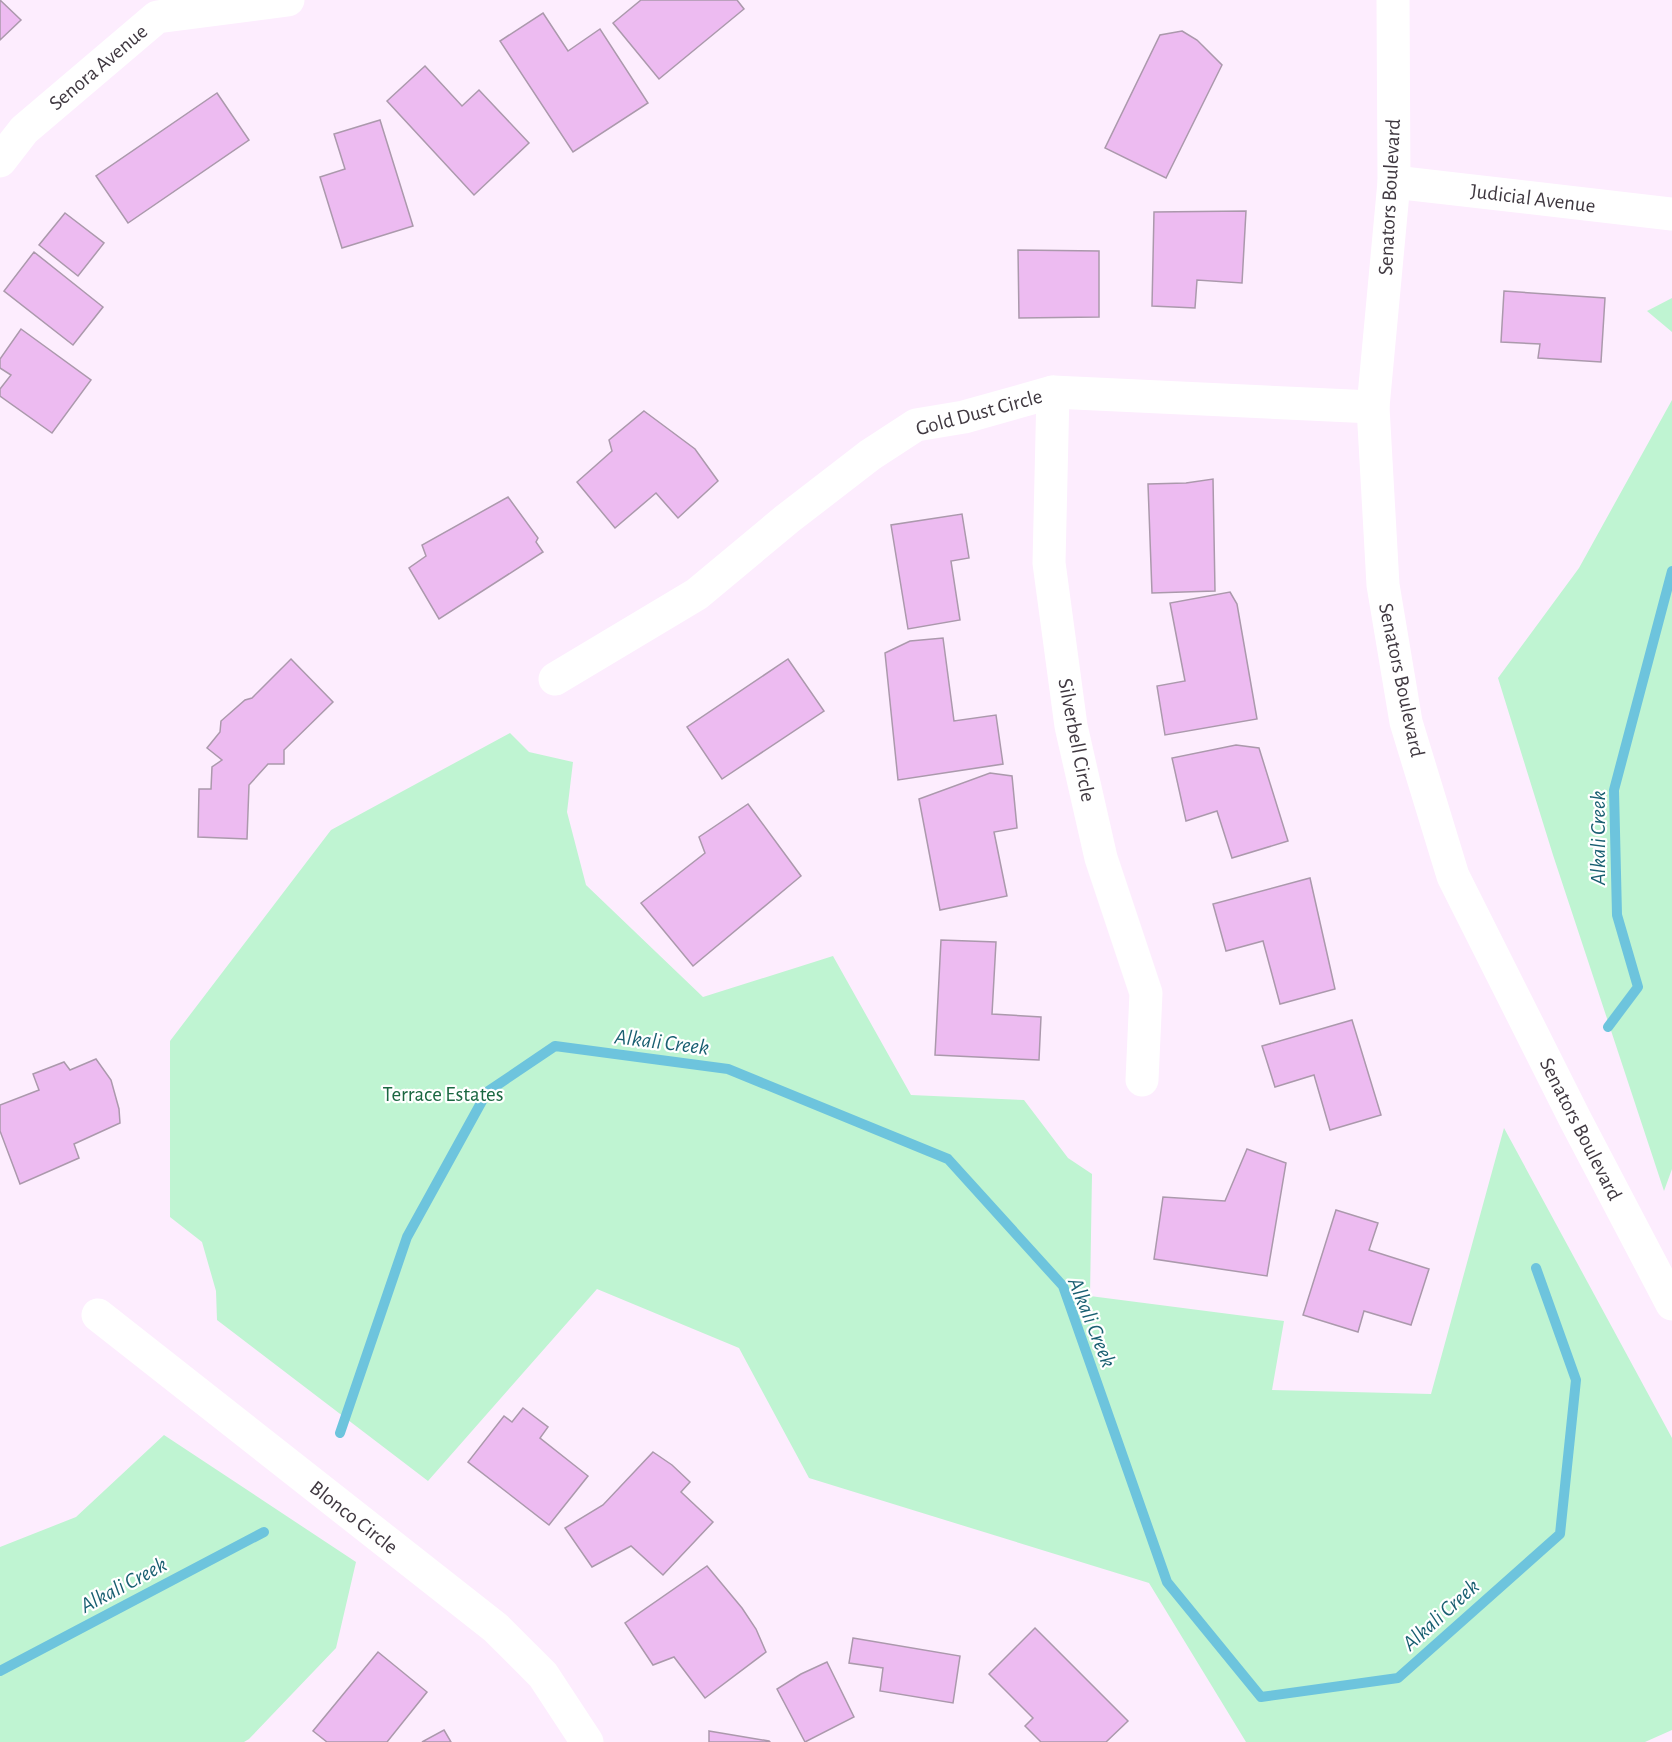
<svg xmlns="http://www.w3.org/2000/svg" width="1672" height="1742" font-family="'Alegreya Sans',sans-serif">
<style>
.green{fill:#bff4d2}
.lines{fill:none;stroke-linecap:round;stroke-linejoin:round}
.stream{stroke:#6dc4dd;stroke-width:10}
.building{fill:#edbbf1;stroke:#ab99ac;stroke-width:1.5}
.minor{stroke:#fff;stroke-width:33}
.labels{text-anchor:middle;stroke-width:4.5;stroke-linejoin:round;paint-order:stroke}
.street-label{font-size:21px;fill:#403941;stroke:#fff}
.park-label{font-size:21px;fill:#1a6741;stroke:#fff}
.water-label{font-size:22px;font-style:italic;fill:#195f71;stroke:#fff}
</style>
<rect width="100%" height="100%" fill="#fdedfe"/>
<!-- green -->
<g class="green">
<polygon points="1672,298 1672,332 1647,311"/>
<polygon points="1672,400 1672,1169 1664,1191 1553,855 1498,678 1579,568"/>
<polygon points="510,733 529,752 573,762 567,812 586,885 703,997 833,956 911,1095 1024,1100 1068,1158 1092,1174 1090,1296 1284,1321 1272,1390 1431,1394 1504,1128 1672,1438 1672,1730 1645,1742 1246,1742 1149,1583 809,1478 739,1348 597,1289 428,1481 217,1320 216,1291 202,1242 170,1217 170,1041 331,830"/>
<polygon points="164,1435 356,1562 336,1648 249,1739 244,1742 0,1742 0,1547 76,1517"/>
</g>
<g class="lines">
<!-- stream -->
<g class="stream">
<polyline points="1608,1027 1638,987 1617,915 1614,790 1672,571"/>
<polyline points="340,1433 407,1237 487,1092 555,1046 728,1069 948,1159 1063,1286 1167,1582 1261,1697 1398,1678 1560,1534 1576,1380 1536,1268"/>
<polyline points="0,1671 264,1532"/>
</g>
</g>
<!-- building -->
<g class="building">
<polygon points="0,0 21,20 0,40"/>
<polygon points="641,0 737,0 744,9 659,79 613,23"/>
<polygon points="543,13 568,51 600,29 648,103 573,152 500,41"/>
<polygon points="1182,31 1197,40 1222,65 1166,178 1105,148 1160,35"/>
<polygon points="425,66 462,106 479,90 529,143 474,195 387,101"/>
<polygon points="217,93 249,140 128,223 96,176"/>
<polygon points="380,120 413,226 342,248 320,177 345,169 334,134"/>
<polygon points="1246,211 1242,283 1197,280 1195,308 1152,306 1154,212"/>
<polygon points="65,213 104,243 78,276 39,245"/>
<polygon points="1018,250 1099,251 1099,317 1019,318"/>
<polygon points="34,252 103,307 73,345 4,291"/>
<polygon points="1504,291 1605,298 1601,362 1538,358 1540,344 1501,342"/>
<polygon points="21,329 91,380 52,433 0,396 0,389 11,375 0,368 0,359"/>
<polygon points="644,411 695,449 718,481 678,518 656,493 615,528 577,482 612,451 609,440"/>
<polygon points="1213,479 1215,591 1152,593 1148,484 1186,483"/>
<polygon points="508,497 538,538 536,542 543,552 439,619 409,568 426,556 422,545"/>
<polygon points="962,514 969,558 951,561 960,620 908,629 891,525"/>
<polygon points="1230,592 1237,604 1257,719 1165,735 1157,686 1185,681 1170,603"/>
<polygon points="943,638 954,721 996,715 1003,764 898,780 885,653 910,641"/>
<polygon points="291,659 333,702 284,750 284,764 268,764 249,785 247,839 198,837 199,789 211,789 212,767 222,760 207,748 220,732 221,721 245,700 252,698"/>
<polygon points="788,659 824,711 722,779 687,727"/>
<polygon points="1236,745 1259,748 1288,841 1232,858 1217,811 1186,821 1172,758"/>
<polygon points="990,773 1012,776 1017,828 994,832 1007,896 940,910 919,799"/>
<polygon points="748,804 801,876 693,966 641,903 705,853 699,837"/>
<polygon points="1310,878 1335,989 1280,1004 1263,941 1226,951 1213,904"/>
<polygon points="941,940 996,942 992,1014 1041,1017 1039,1060 935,1055"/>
<polygon points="1352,1020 1381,1115 1330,1130 1314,1075 1275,1087 1262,1046"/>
<polygon points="96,1059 111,1080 119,1109 120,1123 74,1144 79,1158 20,1184 0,1131 0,1105 39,1090 33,1074 64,1062 70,1070"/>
<polygon points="1247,1149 1286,1163 1267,1276 1154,1259 1163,1197 1225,1201"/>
<polygon points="1336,1210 1378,1223 1369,1250 1429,1269 1411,1325 1364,1311 1358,1332 1303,1315"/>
<polygon points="523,1408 548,1427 540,1438 588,1476 549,1525 468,1462 504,1416 512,1422"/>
<polygon points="653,1452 672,1465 690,1482 681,1492 713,1522 663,1575 631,1546 592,1567 565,1528 603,1505"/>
<polygon points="707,1566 742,1608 756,1629 766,1652 705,1698 674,1657 653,1665 625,1623"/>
<polygon points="1035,1628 1128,1721 1106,1742 1041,1742 1025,1726 1033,1718 989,1674"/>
<polygon points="853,1638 960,1656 953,1703 880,1691 883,1668 849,1663"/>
<polygon points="378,1652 427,1692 387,1742 327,1742 313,1731"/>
<polygon points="827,1662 854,1717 805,1742 777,1689 801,1674"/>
<polygon points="444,1730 451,1742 422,1742"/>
<polygon points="709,1731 769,1741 770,1742 709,1742"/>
</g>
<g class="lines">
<!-- minor -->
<g class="minor">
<polyline points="1393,0 1394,182 1373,407 1383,585 1406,722 1453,876 1575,1119 1672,1304"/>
<polyline points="0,161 24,130 157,17 288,0"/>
<polyline points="1394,182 1672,214"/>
<polyline points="1053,392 1049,563 1071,726 1101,858 1146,993 1142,1080"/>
<polyline points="555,679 697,594 787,519 870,455 916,425 964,417 1053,392 1373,407"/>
<polyline points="98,1315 496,1628 543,1675 587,1742"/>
</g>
</g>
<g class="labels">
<!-- street labels -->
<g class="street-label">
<text transform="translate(98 67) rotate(-40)" y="7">Senora Avenue</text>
<text transform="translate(1389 197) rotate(-87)" y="7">Senators Boulevard</text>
<text transform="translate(1533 198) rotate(7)" y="7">Judicial Avenue</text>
<text transform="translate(979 412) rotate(-15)" y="7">Gold Dust Circle</text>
<text transform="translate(1402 680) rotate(78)" y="7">Senators Boulevard</text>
<text transform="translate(1077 740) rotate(79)" y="7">Silverbell Circle</text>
<text transform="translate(1581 1129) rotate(63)" y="7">Senators Boulevard</text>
<text transform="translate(354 1517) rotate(38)" y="7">Blonco Circle</text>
</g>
<!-- park labels -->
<g class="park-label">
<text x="443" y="1101">Terrace Estates</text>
</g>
<!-- water labels -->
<g class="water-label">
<text transform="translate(1597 838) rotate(-90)" y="8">Alkali Creek</text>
<text transform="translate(662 1041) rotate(7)" y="8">Alkali Creek</text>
<text transform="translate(1093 1322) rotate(68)" y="8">Alkali Creek</text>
<text transform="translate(123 1584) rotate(-28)" y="8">Alkali Creek</text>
<text transform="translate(1440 1614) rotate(-42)" y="8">Alkali Creek</text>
</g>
</g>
</svg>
